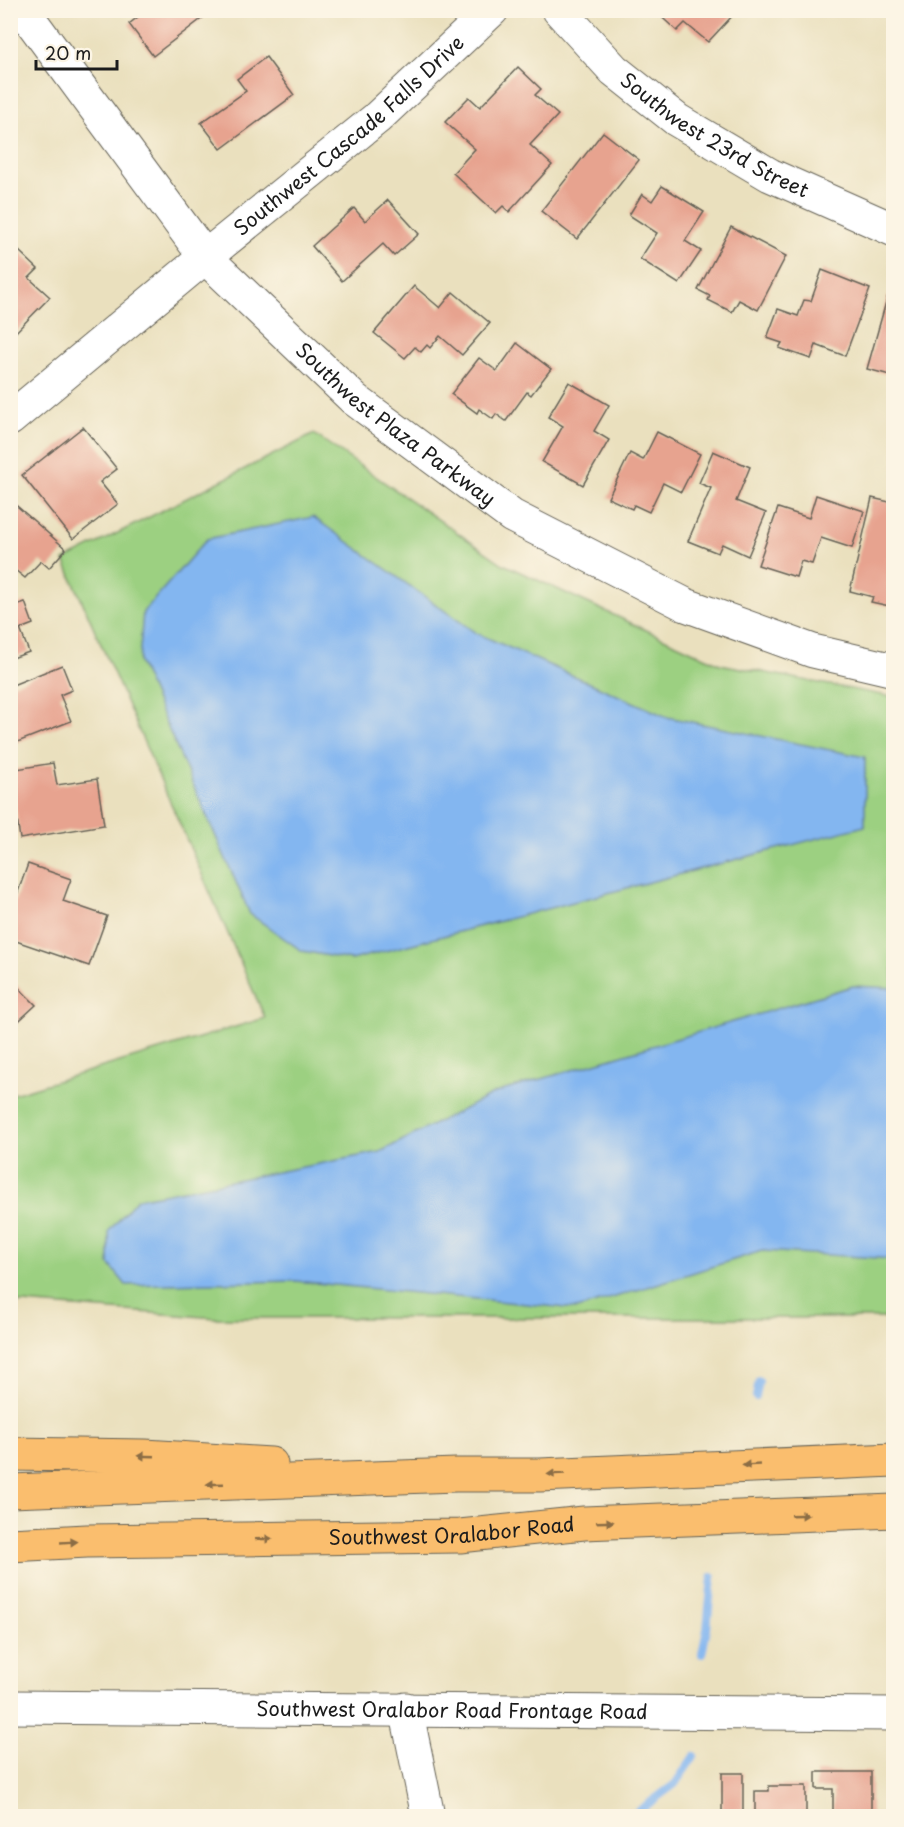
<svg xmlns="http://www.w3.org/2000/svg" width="904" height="1827" font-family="'Playpen Sans',sans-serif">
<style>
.green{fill:#9cd081;stroke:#5c764e;stroke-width:1.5}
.water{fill:#83b6f0;stroke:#506986;stroke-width:1.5}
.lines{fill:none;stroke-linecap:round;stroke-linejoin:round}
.stream{stroke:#83b6f0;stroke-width:8}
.building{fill:#e7a38f}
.minor-casing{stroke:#646155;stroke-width:35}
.major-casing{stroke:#646155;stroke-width:35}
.minor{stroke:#fff;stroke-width:33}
.major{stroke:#fabe6e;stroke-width:33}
.oneway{fill:#8b6d45}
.labels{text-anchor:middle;stroke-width:6;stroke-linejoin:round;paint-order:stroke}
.street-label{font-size:20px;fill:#1c1c1c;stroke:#fcf5e5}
</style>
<rect width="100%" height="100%" fill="#fcf5e5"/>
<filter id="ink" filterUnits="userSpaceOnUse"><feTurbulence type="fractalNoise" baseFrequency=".0167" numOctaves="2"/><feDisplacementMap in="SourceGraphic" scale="12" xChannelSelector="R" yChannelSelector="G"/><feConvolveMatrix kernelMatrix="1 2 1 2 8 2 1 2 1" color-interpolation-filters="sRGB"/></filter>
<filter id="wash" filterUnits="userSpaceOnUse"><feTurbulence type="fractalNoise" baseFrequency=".008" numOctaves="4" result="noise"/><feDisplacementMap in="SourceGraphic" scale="24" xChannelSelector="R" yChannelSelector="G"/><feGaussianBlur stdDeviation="1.35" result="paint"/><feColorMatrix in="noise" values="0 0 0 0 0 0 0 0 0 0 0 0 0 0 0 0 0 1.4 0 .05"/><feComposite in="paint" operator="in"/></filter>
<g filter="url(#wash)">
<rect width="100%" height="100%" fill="#eae0be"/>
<!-- green -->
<polygon class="green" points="314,434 503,564 720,664 893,697 893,1318 216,1318 11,1302 10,1095 265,1018 64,560"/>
<!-- water -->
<g class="water">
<polygon points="313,517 476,633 667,717 865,757 865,826 351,960 302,951 250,914 139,662 143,612 207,539"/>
<polygon points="853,986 893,988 893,1259 762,1251 577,1309 295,1281 126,1285 109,1264 109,1231 137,1199 380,1152 495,1093"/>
</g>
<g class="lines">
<!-- stream -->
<g class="stream">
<polyline points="756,1397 759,1381"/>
<polyline points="702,1654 707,1629 712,1577"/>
<polyline points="632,1816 675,1784 694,1756"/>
</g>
</g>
<g id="blocks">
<!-- building -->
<g class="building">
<polygon points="147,10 213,10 153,56 129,24"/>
<polygon points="654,10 731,10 735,13 708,42 685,23 677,31"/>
<polygon points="266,57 294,95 221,149 201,123 246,91 237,79"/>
<polygon points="518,67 541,89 535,95 558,115 530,145 552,165 509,212 503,206 496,213 453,173 475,149 445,122 469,97 480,107"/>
<polygon points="603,132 639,160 577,239 541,211"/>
<polygon points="662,186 704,212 685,241 701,251 679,284 640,259 657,233 629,215 642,194 652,201"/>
<polygon points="388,200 419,234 394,256 383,244 342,281 312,246 354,208 365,221"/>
<polygon points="731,227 786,256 758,310 739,300 732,312 708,300 710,296 698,290"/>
<polygon points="18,250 38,269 29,278 50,297 10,338 10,258"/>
<polygon points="822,270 870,289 845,356 816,345 811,359 779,348 782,343 767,338 778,309 798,316 804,300 811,301"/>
<polygon points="414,286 440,308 453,292 490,323 462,355 440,336 430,348 427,345 421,352 415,347 405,358 374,333"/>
<polygon points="888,295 894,297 894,376 867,369"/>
<polygon points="517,343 551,369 531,395 527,392 506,421 496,414 493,419 479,409 477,413 451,394 479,358 497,371"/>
<polygon points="569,382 609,405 594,431 609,440 583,485 542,462 563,426 548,417"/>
<polygon points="83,427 117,469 100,482 118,504 73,539 22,475"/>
<polygon points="657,432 700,454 681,492 663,483 649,512 634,505 632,509 608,498 630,453 643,460"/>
<polygon points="713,451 750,467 736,501 766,513 748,556 722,544 718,553 688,541 711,488 699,483"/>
<polygon points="816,495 864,511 852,548 821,538 812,564 801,561 796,577 758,565 778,508 809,518"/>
<polygon points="872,498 894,503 894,607 871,602 873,597 850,591"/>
<polygon points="10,500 66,549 49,568 41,561 25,578 10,566"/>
<polygon points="25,602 33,624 20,629 29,652 10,659 10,607"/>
<polygon points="62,665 72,690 60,695 71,721 10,745 10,686"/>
<polygon points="53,763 57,785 97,779 104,825 20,839 10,770"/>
<polygon points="28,864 71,879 63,901 107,916 89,966 10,939 10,914"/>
<polygon points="10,979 36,1005 10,1029"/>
<polygon points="816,1772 871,1772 871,1816 833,1816 833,1789 816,1789"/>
<rect x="722" y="1773" width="21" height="43"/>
<polygon points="769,1786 806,1786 806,1816 755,1816 755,1791 769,1791"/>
</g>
</g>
</g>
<g filter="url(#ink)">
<use href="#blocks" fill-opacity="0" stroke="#646155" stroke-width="1.5"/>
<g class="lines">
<!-- minor casing -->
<g class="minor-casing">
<g id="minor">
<path id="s1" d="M23,10L205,257L354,399L512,516L686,605L813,651L894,670"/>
<path id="s2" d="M559,10L614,70L677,120L770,175L894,230"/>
<path id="s3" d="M10,419L205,257L377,118L492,10"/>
<path id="s4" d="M10,1707L894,1714"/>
<polyline points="406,1709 428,1816"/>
</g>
</g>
<!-- major casing -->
<g class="major-casing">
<g id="major">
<polyline points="10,1454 145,1456 271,1464"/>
<polyline points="10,1491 456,1475 540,1475 894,1460"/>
<path id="s5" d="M10,1545L87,1541L460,1536L584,1523L894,1511"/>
</g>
</g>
<!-- minor -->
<use href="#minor" class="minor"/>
<!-- major -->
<use href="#major" class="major"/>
</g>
<!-- one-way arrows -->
<defs><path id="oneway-solid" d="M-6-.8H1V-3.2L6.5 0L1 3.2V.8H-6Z" transform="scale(1.5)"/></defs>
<g class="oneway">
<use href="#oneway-solid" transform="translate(146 1456) rotate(-178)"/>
<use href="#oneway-solid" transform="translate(751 1465) rotate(177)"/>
<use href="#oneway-solid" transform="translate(556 1474) rotate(177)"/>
<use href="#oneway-solid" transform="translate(215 1484) rotate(178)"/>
<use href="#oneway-solid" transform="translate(800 1515) rotate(-2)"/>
<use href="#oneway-solid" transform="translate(605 1522) rotate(-2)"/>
<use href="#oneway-solid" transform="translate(264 1539) rotate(-1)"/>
<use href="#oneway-solid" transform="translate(69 1542) rotate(-3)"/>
</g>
</g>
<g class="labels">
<!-- street labels -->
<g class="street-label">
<text dy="7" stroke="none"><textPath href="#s2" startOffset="202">Southwest 23rd Street</textPath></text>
<text dy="7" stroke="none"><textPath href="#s3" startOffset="442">Southwest Cascade Falls Drive</textPath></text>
<text dy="7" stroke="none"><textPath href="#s1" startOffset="561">Southwest Plaza Parkway</textPath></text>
<text dy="7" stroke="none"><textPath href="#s5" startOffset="442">Southwest Oralabor Road</textPath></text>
<text dy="7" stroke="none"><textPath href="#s4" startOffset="442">Southwest Oralabor Road Frontage Road</textPath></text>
</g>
</g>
<!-- margin -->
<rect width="904" height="1827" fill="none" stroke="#fcf5e5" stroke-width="36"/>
<!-- scale -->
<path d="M36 60v9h81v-9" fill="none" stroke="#1c1c1c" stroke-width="3"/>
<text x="45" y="60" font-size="18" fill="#1c1c1c" stroke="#fcf5e5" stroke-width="4.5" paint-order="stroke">20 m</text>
</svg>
